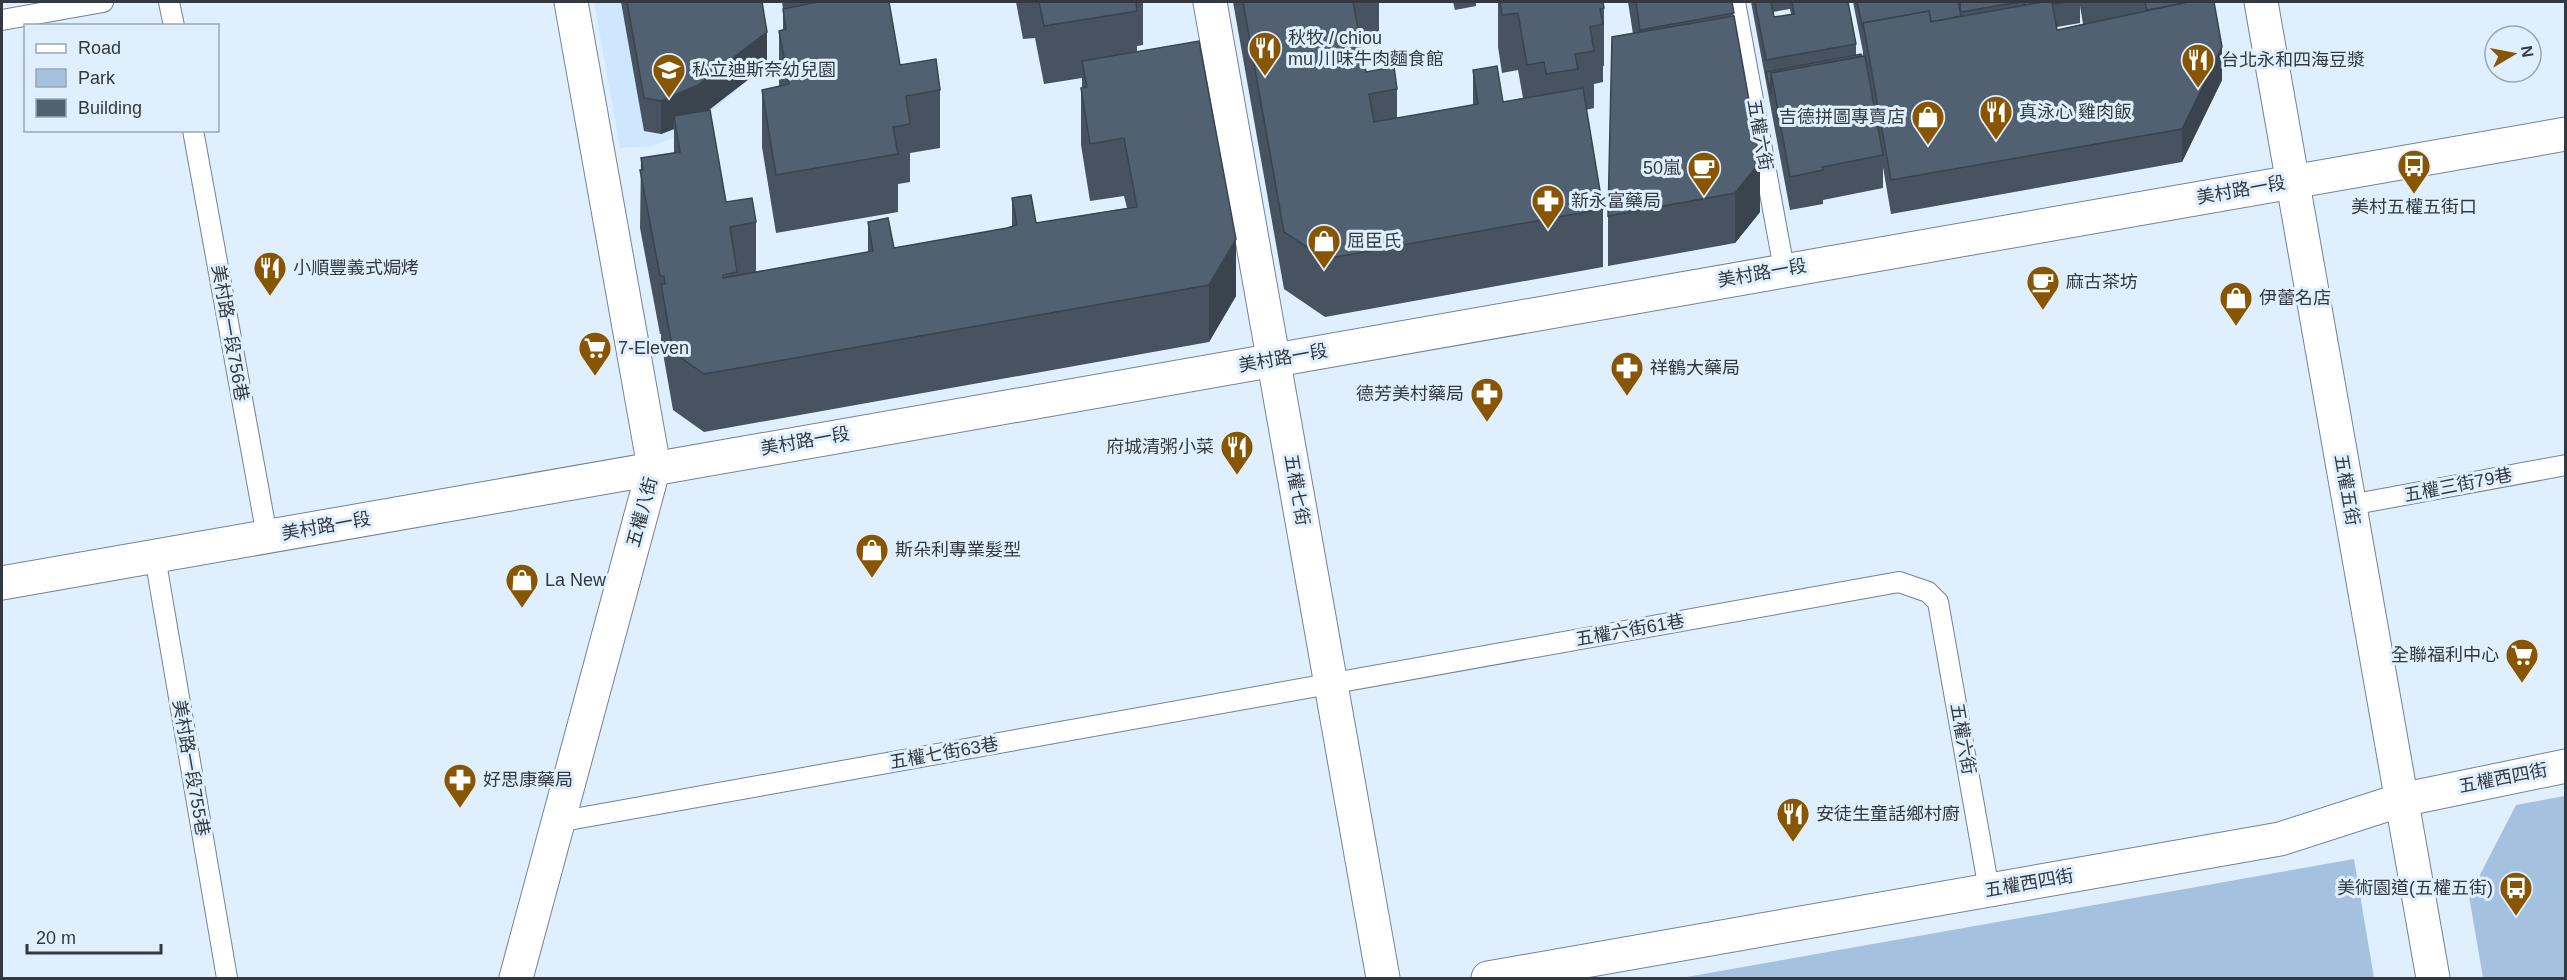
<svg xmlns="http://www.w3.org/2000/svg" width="2567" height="980" font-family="Arial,'Noto Sans TC',sans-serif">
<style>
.built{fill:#cfe6ff}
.green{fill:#a4c1e0}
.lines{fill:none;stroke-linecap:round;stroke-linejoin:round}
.lane-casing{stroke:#738394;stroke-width:22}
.street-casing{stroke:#738394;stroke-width:35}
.secondary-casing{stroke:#738394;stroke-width:35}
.lane{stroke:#fff;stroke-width:20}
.street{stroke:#fff;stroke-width:33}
.secondary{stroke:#fff;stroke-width:33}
.wall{fill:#475361;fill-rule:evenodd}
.shaded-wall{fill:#39444f}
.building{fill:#526171;stroke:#39444f;stroke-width:1.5}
.labels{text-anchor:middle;stroke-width:6;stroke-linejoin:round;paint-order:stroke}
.poi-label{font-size:18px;fill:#323940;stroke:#e0effe;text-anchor:start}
.street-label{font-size:18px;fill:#323940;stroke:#e0effe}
</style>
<rect width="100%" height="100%" fill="#e0effe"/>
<!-- built -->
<polygon class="built" points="594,2 764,2 767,65 686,133 652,146 620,148"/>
<!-- green -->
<g class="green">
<polygon points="2565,796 2565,978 2483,978 2469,896 2516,805"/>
<polygon points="2354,859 2374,978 1681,978"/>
</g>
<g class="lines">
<!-- lane casing -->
<g class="lane-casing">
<g id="lane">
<polyline points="169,2 174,26"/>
<polyline points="1735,2 1784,269"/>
<polyline points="2,20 103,2"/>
<polyline points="193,130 267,536"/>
<polyline points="2350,505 2566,465"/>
<polyline points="155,557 227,978"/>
<polyline points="557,822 1899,582 1928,592 1938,602 1989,890"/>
</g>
</g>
<!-- street casing -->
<g class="street-casing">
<g id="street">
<polyline points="1210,2 1383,978"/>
<polyline points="2261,2 2433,978"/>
<polyline points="516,978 654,467 571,2"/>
<polyline points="1488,978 2280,839 2401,800 2566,766"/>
</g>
</g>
<!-- secondary casing -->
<g class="secondary-casing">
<polyline id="secondary" points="2,583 2566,134"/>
</g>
<!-- lane -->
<use href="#lane" class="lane"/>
<!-- street -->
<use href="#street" class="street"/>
<!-- secondary -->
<use href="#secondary" class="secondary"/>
</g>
<!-- wall -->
<g class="wall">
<polygon points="621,2 762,2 767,65 709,110 726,202 756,222 756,272 868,252 868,222 894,248 1007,228 1012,226 1012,198 1036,223 1127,208 1124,196 1090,201 1081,145 1081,88 1082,87 1082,78 1044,84 1035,38 1023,39 1016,2 1143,2 1143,45 1137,46 1137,51 1236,296 1209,342 704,432 673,410 661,342 661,334 660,334 640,228 641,158 674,153 674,129 661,134 644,131"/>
<polygon points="782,2 889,2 900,65 940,90 940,148 910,153 910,182 898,184 898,212 776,233 762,147 762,90 779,86 779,31 783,30 783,9"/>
<polygon points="1233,2 1379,2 1379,41 1361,45 1366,72 1397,89 1397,118 1473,105 1473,70 1503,102 1523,98 1518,70 1502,73 1498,47 1498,2 1603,2 1604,8 1604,66 1603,66 1603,82 1594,84 1594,108 1586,110 1603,209 1603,267 1325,317 1284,289"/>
<polygon points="1453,2 1476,2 1476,6 1455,10"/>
<polygon points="1628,2 1732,2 1760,212 1735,243 1608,266 1608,216 1633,34"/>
<path d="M1751,2H1848L1856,44V55L1862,56H1863V52L1853,2H2214L2222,80L2182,162L1891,214L1883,167V188L1823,200V204L1790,210ZM2080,6L2083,24L2057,30V27L2080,23ZM1790,9L1791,14L1774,17L1773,12Z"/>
</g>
<!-- shaded-wall -->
<g class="shaded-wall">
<polygon points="767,32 767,65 698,118 674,116 674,129 661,134 661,101"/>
<polygon points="2222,47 2222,80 2182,162 2182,129"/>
<polygon points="1760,162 1760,212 1735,243 1735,193"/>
<polygon points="1236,239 1236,296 1209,342 1209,285"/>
</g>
<!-- building -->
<g class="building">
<polygon points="627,2 762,2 767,32 698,85 661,101 644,98"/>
<polygon points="817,2 889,2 900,65 936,59 940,90 906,96 910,124 893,127 898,154 776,175 762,90 789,84 779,31 786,29 783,9"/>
<polygon points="1039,2 1136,2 1137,11 1044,26"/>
<polygon points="1243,2 1353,2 1366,72 1394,67 1397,89 1369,94 1374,122 1478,104 1473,70 1497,66 1503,102 1583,88 1603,209 1325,259 1284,232"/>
<polygon points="1500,2 1603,2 1604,8 1600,9 1603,24 1590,27 1594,51 1575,54 1578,69 1546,74 1544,62 1527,65 1518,13 1502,15"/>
<polygon points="1636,2 1732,2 1734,13 1640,30"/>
<polygon points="1755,2 1771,2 1774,17 1794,14 1792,2 1848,2 1856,44 1766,60"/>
<polygon points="1857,2 1958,2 1961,16 1931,22 1929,11 1863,23 1863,28"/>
<polygon points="1960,2 2019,2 1961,12"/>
<polygon points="2024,2 2043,2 2024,5"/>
<polygon points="2043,2 2052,2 2057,30 2188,2 2214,2 2222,47 2182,129 1891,180 1863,23 1929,11 1931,22"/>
<polygon points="2052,2 2067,2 2053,4"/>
<polygon points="2145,2 2188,2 2147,10"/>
<polygon points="1734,16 1760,162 1735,193 1608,216 1612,37"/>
<polygon points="1199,41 1236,239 1209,285 704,374 673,352 661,284 665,284 664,276 660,276 640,170 643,170 641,158 680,152 674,116 710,110 726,202 752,198 756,222 730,227 737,272 723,275 723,278 873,251 868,222 888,218 894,248 1007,228 1017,225 1012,198 1031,195 1036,223 1137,207 1124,138 1090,144 1081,88 1087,87 1082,61"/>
<polygon points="1861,54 1862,56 1771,73 1771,94 1766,72"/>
<polygon points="1865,56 1883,155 1822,167 1823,170 1790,177 1771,73"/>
</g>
<!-- icons -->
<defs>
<g id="restaurant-pin" transform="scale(1.725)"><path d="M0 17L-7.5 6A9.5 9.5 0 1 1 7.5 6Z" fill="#850" stroke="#e0effe"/><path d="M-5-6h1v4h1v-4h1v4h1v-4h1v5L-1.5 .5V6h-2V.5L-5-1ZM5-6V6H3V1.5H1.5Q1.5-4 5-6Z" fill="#fff"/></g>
<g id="school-pin" transform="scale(1.725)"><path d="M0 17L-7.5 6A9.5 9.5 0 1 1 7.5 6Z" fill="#850" stroke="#e0effe"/><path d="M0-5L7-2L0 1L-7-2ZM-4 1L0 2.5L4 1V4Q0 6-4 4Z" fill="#fff"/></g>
<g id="shop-pin" transform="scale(1.725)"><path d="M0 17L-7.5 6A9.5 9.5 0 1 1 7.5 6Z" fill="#850" stroke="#e0effe"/><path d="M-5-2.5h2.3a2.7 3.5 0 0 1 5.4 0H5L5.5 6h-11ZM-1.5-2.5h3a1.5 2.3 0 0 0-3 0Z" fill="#fff"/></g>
<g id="bus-pin" transform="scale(1.725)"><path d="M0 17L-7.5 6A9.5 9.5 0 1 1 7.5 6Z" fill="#850" stroke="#e0effe"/><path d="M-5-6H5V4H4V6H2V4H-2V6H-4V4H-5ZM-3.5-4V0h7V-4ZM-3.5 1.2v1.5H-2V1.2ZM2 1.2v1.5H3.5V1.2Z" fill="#fff"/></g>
<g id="cafe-pin" transform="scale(1.725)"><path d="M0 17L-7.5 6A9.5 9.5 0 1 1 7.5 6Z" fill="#850" stroke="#e0effe"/><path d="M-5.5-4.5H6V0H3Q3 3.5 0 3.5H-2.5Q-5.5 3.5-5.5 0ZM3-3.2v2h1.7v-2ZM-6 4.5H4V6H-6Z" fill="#fff"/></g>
<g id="pharmacy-pin" transform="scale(1.725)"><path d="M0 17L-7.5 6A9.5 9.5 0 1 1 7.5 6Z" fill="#850" stroke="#e0effe"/><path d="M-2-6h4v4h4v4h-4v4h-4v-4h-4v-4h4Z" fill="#fff"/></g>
<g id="supermarket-pin" transform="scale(1.725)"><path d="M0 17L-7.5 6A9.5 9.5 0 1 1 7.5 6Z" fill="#850" stroke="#e0effe"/><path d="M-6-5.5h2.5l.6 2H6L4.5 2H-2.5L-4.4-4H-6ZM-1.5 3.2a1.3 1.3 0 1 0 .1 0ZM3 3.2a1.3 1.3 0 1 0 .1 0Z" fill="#fff"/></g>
</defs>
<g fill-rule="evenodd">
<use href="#restaurant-pin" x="1265" y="48"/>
<use href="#restaurant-pin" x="2198" y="60"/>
<use href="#school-pin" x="669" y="70"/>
<use href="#restaurant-pin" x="1996" y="112"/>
<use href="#shop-pin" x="1928" y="117"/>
<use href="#bus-pin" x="2414" y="166"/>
<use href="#cafe-pin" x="1704" y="168"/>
<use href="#pharmacy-pin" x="1548" y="201"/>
<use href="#shop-pin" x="1324" y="241"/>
<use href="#restaurant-pin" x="270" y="268"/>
<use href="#cafe-pin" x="2043" y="282"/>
<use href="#shop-pin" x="2236" y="298"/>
<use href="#supermarket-pin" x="595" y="348"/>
<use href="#pharmacy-pin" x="1627" y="368"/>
<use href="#pharmacy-pin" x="1487" y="394"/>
<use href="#restaurant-pin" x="1237" y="447"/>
<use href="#shop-pin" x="872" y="550"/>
<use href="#shop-pin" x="522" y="580"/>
<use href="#supermarket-pin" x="2522" y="655"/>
<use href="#pharmacy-pin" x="460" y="780"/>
<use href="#restaurant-pin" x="1793" y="814"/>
<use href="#bus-pin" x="2516" y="888"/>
</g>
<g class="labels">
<!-- poi labels -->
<g class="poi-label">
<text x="1288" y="44">秋牧 / chiou<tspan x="1288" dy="21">mu 川味牛肉麵食館</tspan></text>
<text x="2221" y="66">台北永和四海豆漿</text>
<text x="692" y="76">私立迪斯奈幼兒園</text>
<text x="2019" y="118">真泳心 雞肉飯</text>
<text x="1905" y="123" text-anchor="end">吉德拼圖專賣店</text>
<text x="1681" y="174" text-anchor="end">50嵐</text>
<text x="1571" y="207">新永富藥局</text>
<text x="2414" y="213" text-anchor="middle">美村五權五街口</text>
<text x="1347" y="247">屈臣氏</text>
<text x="293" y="274">小順豐義式焗烤</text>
<text x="2066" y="288">麻古茶坊</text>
<text x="2259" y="304">伊蕾名店</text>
<text x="618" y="354">7-Eleven</text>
<text x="1650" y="374">祥鶴大藥局</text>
<text x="1464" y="400" text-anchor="end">德芳美村藥局</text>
<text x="1214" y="453" text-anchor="end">府城清粥小菜</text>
<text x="895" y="556">斯朵利專業髮型</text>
<text x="545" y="586">La New</text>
<text x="2499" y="661" text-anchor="end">全聯福利中心</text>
<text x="483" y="786">好思康藥局</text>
<text x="1816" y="820">安徒生童話鄉村廚</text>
<text x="2493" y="894" text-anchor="end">美術園道(五權五街)</text>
</g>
<!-- street labels -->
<g class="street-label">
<text transform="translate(1760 135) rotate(80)" y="6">五權六街</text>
<text transform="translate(2241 190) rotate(-10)" y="6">美村路一段</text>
<text transform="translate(1762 273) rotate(-10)" y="6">美村路一段</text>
<text transform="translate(230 333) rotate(80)" y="6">美村路一段756巷</text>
<text transform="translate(1283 358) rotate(-10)" y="6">美村路一段</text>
<text transform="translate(805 441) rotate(-10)" y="6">美村路一段</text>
<text transform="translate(2458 485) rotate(-11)" y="6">五權三街79巷</text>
<text transform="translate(1297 490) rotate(80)" y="6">五權七街</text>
<text transform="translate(2347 490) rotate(80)" y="6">五權五街</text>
<text transform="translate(642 512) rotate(-75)" y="6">五權八街</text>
<text transform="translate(326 526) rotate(-10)" y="6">美村路一段</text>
<text transform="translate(1630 630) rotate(-10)" y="6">五權六街61巷</text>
<text transform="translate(1963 739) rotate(80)" y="6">五權六街</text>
<text transform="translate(944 753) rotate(-10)" y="6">五權七街63巷</text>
<text transform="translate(191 768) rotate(80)" y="6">美村路一段755巷</text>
<text transform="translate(2503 778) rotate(-11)" y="6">五權西四街</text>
<text transform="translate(2029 883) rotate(-10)" y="6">五權西四街</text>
</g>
</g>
<!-- border -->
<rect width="2567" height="980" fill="none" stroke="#323940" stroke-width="6"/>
<!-- legend -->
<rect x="24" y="24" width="195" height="108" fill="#e0effe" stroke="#9aa6b2" stroke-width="1.5"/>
<rect x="36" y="44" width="30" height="9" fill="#ffffff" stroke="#9aa6b2" stroke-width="1.5"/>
<text x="78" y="54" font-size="18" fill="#323940">Road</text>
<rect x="36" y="69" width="30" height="18" fill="#a4c1e0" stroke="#9aa6b2" stroke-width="1.5"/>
<text x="78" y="84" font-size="18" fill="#323940">Park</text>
<rect x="36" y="99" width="30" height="18" fill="#526171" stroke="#9aa6b2" stroke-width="1.5"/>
<text x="78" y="114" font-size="18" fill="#323940">Building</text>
<!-- north arrow -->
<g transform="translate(2513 54) rotate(80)"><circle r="28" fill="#e0effe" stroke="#9aa6b2" stroke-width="1.5"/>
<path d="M0-4.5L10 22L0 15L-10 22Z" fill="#885500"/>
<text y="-9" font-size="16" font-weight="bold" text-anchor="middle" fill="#323940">N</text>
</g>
<!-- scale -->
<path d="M27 944v9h134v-9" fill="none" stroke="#323940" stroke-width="3"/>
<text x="36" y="944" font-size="18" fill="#323940" stroke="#e0effe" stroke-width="4.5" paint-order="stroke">20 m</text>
</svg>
